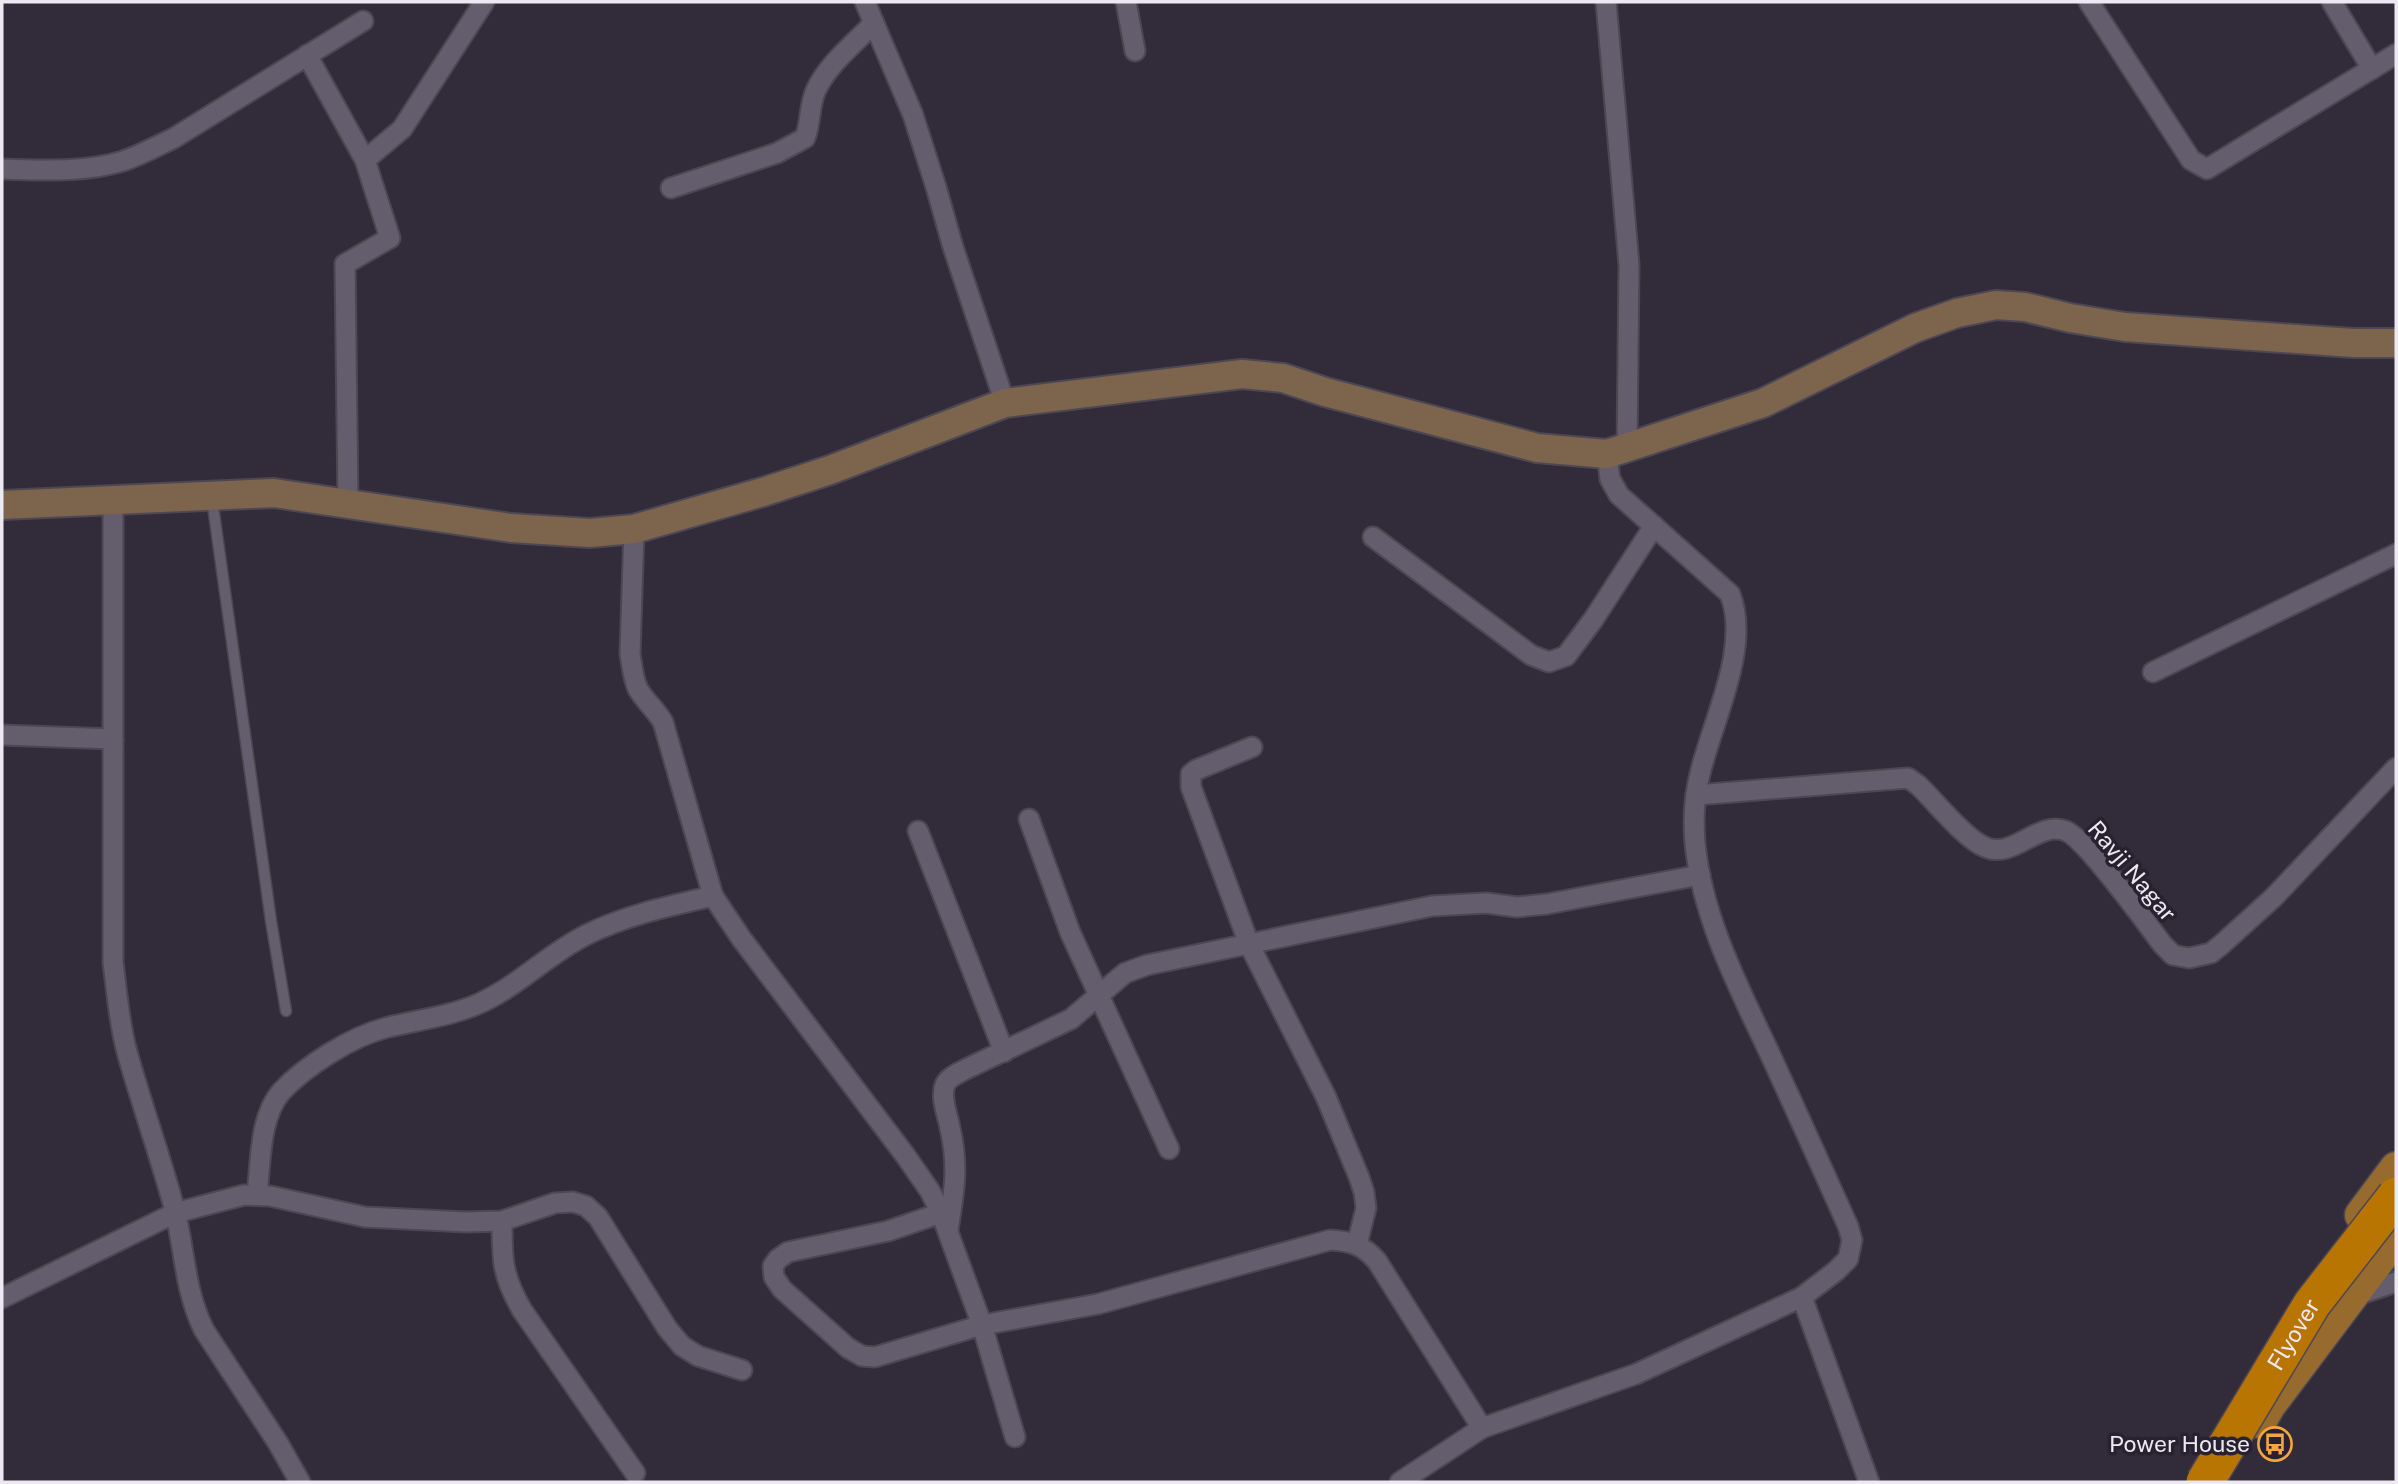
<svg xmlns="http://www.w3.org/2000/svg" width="2398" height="1484" font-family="'Public Sans',sans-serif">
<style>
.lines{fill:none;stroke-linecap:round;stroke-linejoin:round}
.lane-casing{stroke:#4d4753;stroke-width:13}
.street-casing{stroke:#4d4753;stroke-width:23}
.secondary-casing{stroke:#4d4753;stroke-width:32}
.primary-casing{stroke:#4d4753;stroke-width:35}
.lane{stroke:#635d6d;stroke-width:10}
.street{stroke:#635d6d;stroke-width:19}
.secondary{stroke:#7d644d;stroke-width:28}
.primary{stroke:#976b2d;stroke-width:32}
.highway-bridge-casing{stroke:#4d4753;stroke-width:40;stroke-linecap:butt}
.highway-bridge{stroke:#b97502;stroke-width:37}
.labels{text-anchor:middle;stroke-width:7;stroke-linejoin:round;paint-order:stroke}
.street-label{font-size:23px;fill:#ede9f3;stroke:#282230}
.poi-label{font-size:23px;fill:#ede9f3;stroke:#282230;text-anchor:end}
</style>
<rect width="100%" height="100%" fill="#322c3a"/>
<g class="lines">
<!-- lane casing -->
<g class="lane-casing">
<polyline id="lane" points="212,499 271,921 286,1011"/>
</g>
<!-- street casing -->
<g class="street-casing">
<g id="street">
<polyline points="865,2 913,115 936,187 953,247 1005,403"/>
<polyline points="1126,2 1135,51"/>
<polyline points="1606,2 1629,265 1627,447"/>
<polyline points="2089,2 2191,160 2207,169 2396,54"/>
<polyline points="2332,2 2372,69"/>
<polyline points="307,55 365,160 390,238 345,264 348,504"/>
<polyline points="365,160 402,129 484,2"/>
<path d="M2,169C42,170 84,173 123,161C141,155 157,146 174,138L363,21"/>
<path d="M671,188L777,153L805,138C811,123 809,105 816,90C828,64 855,43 874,23"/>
<path d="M113,500V962C117,993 119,1023 127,1052C142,1106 161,1158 175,1211C185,1252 185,1292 204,1330L278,1443L300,1482"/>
<path d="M634,529L630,654C632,665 633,679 638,689C645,701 656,710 663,722L713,896L741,938L905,1155L930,1191L941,1213L982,1325L1098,1304L1330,1240C1351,1241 1363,1245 1377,1261L1482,1428L1636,1374L1802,1297L1836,1271L1848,1259L1852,1240L1848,1226C1822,1168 1796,1110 1769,1052C1738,986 1702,917 1695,843C1693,820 1694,797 1700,774C1712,721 1751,648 1730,594L1619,495L1610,479L1607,454"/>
<polyline points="1373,537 1531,655 1549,662 1566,656 1593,620 1654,526"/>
<polyline points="2153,672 2396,554"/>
<polyline points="2,735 113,739"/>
<polyline points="1252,747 1196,770 1191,774 1191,787 1249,944 1326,1097 1359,1177 1364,1192 1366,1208 1357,1244"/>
<path d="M1696,795L1908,778L1918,785C1935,801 1965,839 1985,847C2013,860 2038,820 2066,831C2087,840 2146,923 2163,945L2173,955L2189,958L2211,953L2221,945L2274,897L2396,768"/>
<polyline points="1029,819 1070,932 1169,1149"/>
<polyline points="918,831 1004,1052"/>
<path d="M257,1194C261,1162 259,1118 281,1092C305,1066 351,1037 385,1028C416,1020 448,1017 478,1004C517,987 548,954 586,935C626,915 670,906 713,896"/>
<polyline points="941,1213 888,1231 788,1252 778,1259 773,1266 774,1277 782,1289 848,1348 862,1356 875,1357 982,1325 1015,1437"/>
<path d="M502,1221C502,1260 502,1275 522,1310L635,1473"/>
<path d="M948,1230C954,1192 959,1167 950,1128C948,1116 940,1098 945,1085C948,1077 959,1073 966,1069L1071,1019L1125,973L1147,965L1432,906L1486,903L1517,907L1547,904L1700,875"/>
<polyline points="2354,1296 2396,1282"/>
<polyline points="1802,1297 1869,1482"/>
<polyline points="2,1298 175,1213 244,1195 270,1196 365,1217 466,1222 502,1221 555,1203 573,1202 586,1206 598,1217 667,1328 682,1346 698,1356 742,1370"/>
<polyline points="1400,1482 1482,1428"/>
</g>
</g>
<!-- secondary casing -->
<g class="secondary-casing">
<polyline id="secondary" points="2,505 274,493 511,528 590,533 634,529 763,492 830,470 1005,403 1242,374 1283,378 1325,392 1537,448 1607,454 1763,403 1915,328 1957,313 1996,305 2025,307 2070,318 2125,327 2353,343 2396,343"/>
</g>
<!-- primary casing -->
<g class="primary-casing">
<g id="primary">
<polyline points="2361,1215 2396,1168"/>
<polyline points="2260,1422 2269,1406 2396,1237"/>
</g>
</g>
<!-- lane -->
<use href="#lane" class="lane"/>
<!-- street -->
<use href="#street" class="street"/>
<!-- secondary -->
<use href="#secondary" class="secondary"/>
<!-- primary -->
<use href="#primary" class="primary"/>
<!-- highway-bridge casing -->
<g class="highway-bridge-casing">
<g id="highway-bridge">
<path id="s1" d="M2205,1482L2312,1304L2396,1196"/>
</g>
</g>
<!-- highway-bridge -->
<use href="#highway-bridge" class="highway-bridge"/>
</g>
<!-- icons -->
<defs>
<g id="bus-ring" transform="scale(1.75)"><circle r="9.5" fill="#282230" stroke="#f2a541" stroke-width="1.5"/><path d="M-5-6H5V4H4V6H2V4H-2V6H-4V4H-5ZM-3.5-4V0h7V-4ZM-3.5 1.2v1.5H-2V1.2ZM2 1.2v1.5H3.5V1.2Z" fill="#f2a541"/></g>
</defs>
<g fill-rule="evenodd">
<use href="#bus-ring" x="2275" y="1444"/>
</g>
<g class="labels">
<!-- street labels -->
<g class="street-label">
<text transform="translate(2132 871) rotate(50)" y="8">Ravji Nagar</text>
<text dy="8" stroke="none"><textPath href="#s1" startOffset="172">Flyover</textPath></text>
</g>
<!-- poi labels -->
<g class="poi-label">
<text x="2250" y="1452">Power House</text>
</g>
</g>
<!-- border -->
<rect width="2398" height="1484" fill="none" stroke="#ede9f3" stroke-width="7"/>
</svg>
